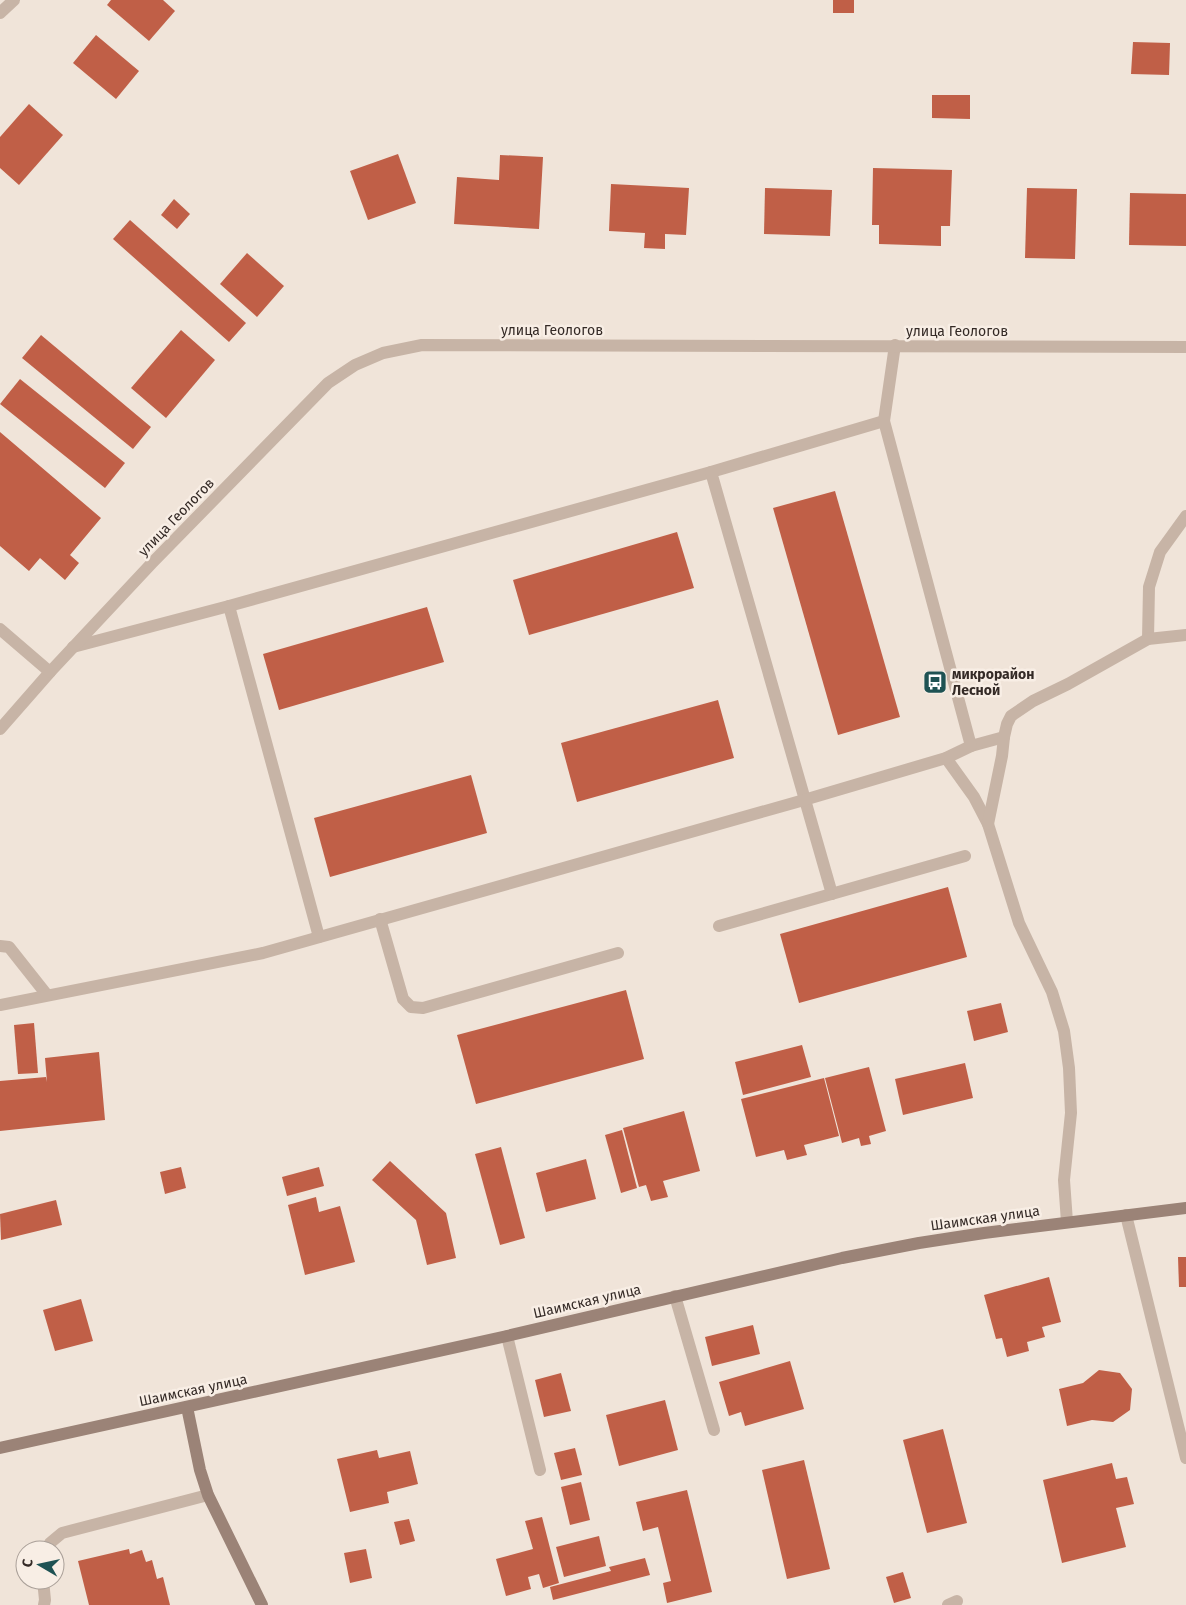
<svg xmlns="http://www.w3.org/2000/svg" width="1186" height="1605" font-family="'Fira Sans',sans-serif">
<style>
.building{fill:#c05f47}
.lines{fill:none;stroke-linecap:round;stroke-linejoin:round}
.lane{stroke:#c7b4a6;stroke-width:12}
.street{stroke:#c7b4a6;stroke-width:12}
.secondary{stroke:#9b8377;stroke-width:12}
.labels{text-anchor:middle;stroke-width:5;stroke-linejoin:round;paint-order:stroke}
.street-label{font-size:14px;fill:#342a26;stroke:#f8eee5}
.poi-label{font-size:14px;font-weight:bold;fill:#342a26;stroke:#f8eee5;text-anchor:start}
</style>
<rect width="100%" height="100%" fill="#f0e4d9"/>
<!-- building -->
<g class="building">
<polygon points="111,0 163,0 175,11 149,41 107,5"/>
<rect x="833" y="0" width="21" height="13"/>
<polygon points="96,35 139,71 116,99 73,63"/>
<polygon points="1133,42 1170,43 1169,75 1131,74"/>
<polygon points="932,95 970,95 970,119 932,118"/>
<polygon points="29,104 63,135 19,185 0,168 0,137"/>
<polygon points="398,154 416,203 368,220 350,171"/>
<polygon points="500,155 543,157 539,229 454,224 457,177 499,180"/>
<polygon points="873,168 952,170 950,226 941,226 941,246 879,244 879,225 872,225"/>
<polygon points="611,184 689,188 686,235 665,234 665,249 644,248 645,233 609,231"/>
<polygon points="765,188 832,190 830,236 764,234"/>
<polygon points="1027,188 1077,189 1075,259 1025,258"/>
<polygon points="1130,193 1186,194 1186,246 1129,245"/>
<polygon points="174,199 190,214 177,229 161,215"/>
<polygon points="130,220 246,323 229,342 113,239"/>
<polygon points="247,253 284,286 257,317 220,284"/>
<polygon points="181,330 215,360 166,418 131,388"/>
<polygon points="41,335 151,427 133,449 22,358"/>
<polygon points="20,379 125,463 105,488 0,404"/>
<polygon points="0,432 101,518 70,555 79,563 65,580 40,558 29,571 0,546"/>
<polygon points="835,491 900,717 838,735 773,508"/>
<polygon points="677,532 694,588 529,635 513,580"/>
<polygon points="427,607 444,662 279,710 263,654"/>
<polygon points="718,700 734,758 577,802 561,743"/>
<polygon points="471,775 487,833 330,877 314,818"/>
<polygon points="948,887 967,957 799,1003 780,934"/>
<polygon points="626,990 644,1059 476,1104 457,1035"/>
<polygon points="1001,1003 1008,1032 974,1041 967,1011"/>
<polygon points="34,1023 38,1073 18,1074 14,1025"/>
<polygon points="802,1045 811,1077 743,1095 735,1062"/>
<polygon points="99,1052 105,1120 0,1131 0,1081 46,1077 47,1082 45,1058"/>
<polygon points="965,1063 973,1098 903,1115 895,1079"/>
<polygon points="869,1067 886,1131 869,1136 871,1144 861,1146 859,1138 842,1143 825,1078"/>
<polygon points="824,1078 839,1136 804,1145 807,1155 787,1160 784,1150 756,1157 741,1099"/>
<polygon points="684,1111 700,1171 663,1181 668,1197 651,1201 646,1185 639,1187 623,1128"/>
<polygon points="622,1130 637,1188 621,1193 605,1135"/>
<polygon points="501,1147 525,1238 500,1245 475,1154"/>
<polygon points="586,1159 596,1199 546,1212 536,1173"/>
<polygon points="390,1161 446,1213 456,1258 427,1265 416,1220 372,1180"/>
<polygon points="181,1167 186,1188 165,1194 160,1172"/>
<polygon points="319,1167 324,1186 287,1196 282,1177"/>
<polygon points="316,1197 319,1212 340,1206 355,1262 305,1275 288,1205"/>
<polygon points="56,1200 62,1225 1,1240 0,1214"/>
<polygon points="1178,1257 1186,1257 1186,1287 1179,1287"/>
<polygon points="1049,1277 1061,1322 1042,1327 1045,1337 1027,1342 1029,1351 1007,1357 1002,1338 996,1339 984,1295"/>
<polygon points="81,1299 93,1341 55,1351 43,1310"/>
<polygon points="753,1325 760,1354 712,1366 705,1337"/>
<polygon points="790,1361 804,1409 745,1426 741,1412 729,1416 719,1382"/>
<polygon points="1099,1370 1120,1373 1132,1389 1130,1410 1113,1422 1092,1420 1067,1426 1059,1389 1083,1383"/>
<polygon points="561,1373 571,1411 544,1417 535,1380"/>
<polygon points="665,1400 678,1450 619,1466 606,1415"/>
<polygon points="943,1429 967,1523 927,1533 903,1440"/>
<polygon points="575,1448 582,1475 561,1480 554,1453"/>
<polygon points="377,1450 379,1458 410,1451 418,1484 387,1492 389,1503 350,1512 337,1459"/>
<polygon points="804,1460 830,1569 787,1579 762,1470"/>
<polygon points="1112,1463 1116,1479 1127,1477 1134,1504 1116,1508 1126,1547 1062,1563 1043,1480"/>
<polygon points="581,1482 590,1520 570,1525 561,1487"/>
<polygon points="687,1490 712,1592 667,1603 663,1583 671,1581 658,1527 643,1531 636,1502"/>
<polygon points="542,1517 559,1583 543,1588 539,1574 528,1577 531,1589 506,1596 496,1559 533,1549 525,1521"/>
<polygon points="409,1519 415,1541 400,1545 394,1522"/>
<polygon points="599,1536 606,1566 564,1577 556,1547"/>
<polygon points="129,1549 130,1554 142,1550 146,1562 152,1560 157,1579 163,1577 170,1605 89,1605 78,1561"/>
<polygon points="366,1549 372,1578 350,1583 344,1553"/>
<polygon points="645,1558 650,1575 553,1600 550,1587 611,1571 609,1567"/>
<polygon points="903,1572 911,1598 894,1603 886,1577"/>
</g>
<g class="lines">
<!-- lane -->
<g class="lane">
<polyline points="229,606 319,937"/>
<polyline points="1148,639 1149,587 1160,552 1186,516"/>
<polyline points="73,647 229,606 711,472"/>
<polyline points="0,729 50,672"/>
<polyline points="971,746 1004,737"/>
<polyline points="946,758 974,797 988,824 1019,923 1052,992 1064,1031 1069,1068 1071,1113 1064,1180 1067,1222"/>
<polyline points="988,824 1002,756 1004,737 1007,724 1011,716 1033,701 1068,684 1148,639 1186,635"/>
<polyline points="832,894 711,472 884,421"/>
<polyline points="380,919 403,999 411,1007 423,1008 618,953"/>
<polyline points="719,926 965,856"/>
<polyline points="0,946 9,947 47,995"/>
<polyline points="0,1005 263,953 804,800 946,758 971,746 884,421 895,345"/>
<polyline points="1126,1215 1186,1458"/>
<polyline points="675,1296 714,1430"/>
<polyline points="507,1336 540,1470"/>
<polyline points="47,1550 50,1543 62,1533 208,1495"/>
<polyline points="43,1580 45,1600 44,1605"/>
<polyline points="948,1605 957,1601"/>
</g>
<!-- street -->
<g class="street">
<polyline points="0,13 14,0"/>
<polyline points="0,629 50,672 152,563 328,383 355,365 383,353 422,345 1186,347"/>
</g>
<!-- secondary -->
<g class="secondary">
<polyline points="187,1407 200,1470 208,1495 262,1605"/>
<polyline points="0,1448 507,1336 842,1258 919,1243 984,1233 1186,1208"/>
</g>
</g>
<!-- icons -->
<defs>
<g id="bus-square" transform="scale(1.25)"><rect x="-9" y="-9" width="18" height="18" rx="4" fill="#1e5253" stroke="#f8eee5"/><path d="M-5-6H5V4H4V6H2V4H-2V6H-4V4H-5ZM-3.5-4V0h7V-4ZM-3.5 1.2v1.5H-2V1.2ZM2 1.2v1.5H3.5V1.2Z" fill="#fff"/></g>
</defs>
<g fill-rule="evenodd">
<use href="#bus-square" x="935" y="682"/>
</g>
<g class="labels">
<!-- street labels -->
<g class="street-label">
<text x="552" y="335">улица Геологов</text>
<text x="957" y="336">улица Геологов</text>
<text transform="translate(176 517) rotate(-46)" y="5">улица Геологов</text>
<text transform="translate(985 1218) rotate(-8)" y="5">Шаимская улица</text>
<text transform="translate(587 1301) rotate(-13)" y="5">Шаимская улица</text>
<text transform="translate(193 1390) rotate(-12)" y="5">Шаимская улица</text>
</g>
<!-- poi labels -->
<g class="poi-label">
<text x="952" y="679">микрорайон<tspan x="952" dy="16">Лесной</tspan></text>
</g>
</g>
<!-- north arrow -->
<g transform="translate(40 1565) rotate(279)"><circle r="24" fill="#f8eee5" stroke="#aaa099"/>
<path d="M0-4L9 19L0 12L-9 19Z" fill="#1e5253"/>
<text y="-8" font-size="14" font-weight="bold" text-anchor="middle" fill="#342a26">С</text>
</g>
</svg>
